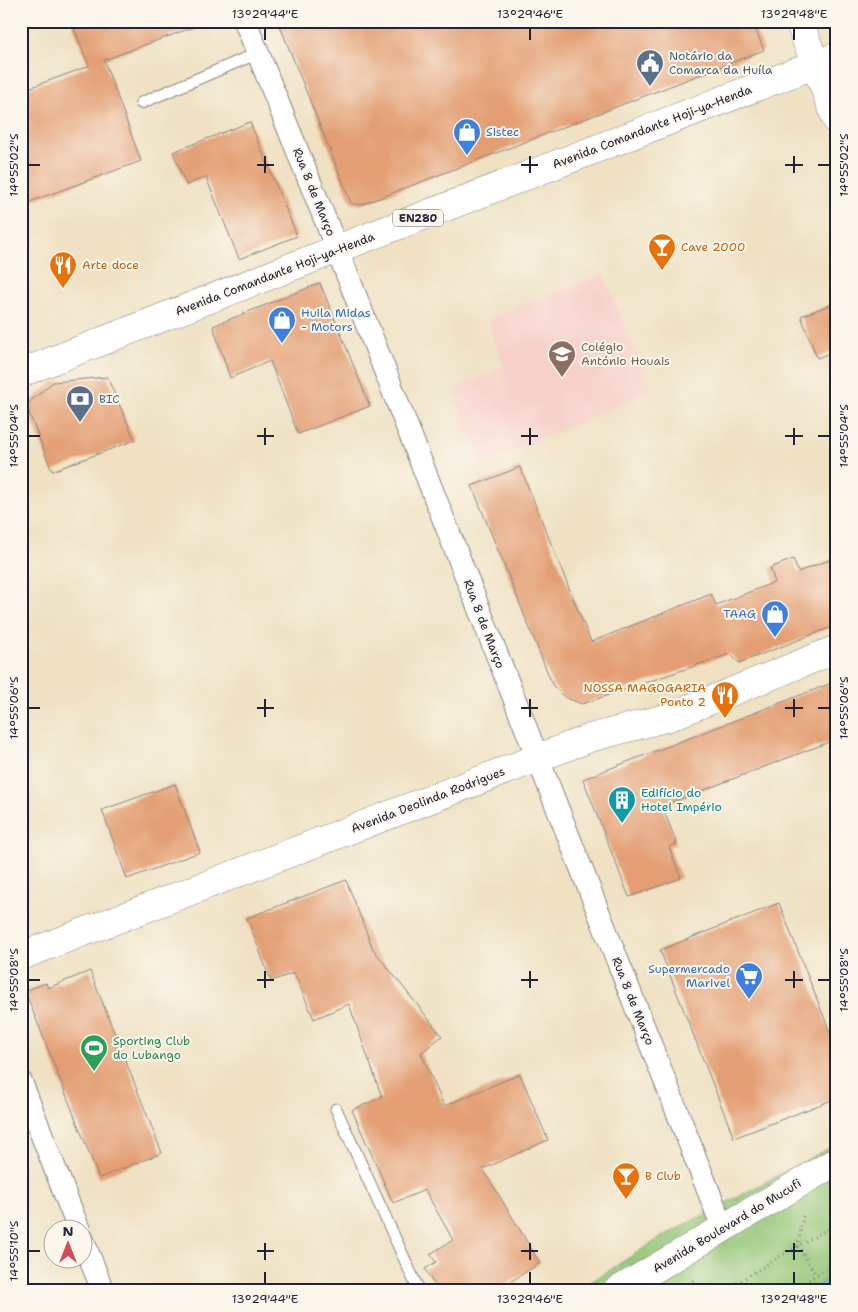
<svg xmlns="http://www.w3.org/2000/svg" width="858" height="1312" font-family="'Shantell Sans',sans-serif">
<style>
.built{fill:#f7d0ca}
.green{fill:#91c475;stroke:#5a7358}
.water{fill:#57c2d2;stroke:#3c7286}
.building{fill:#e39f73}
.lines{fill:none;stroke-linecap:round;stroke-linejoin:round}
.lane-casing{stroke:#88827e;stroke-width:13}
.street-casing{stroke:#88827e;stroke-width:24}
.secondary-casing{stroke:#88827e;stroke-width:29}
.primary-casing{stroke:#88827e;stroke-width:29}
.path{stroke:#88827e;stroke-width:3;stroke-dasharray:1 4;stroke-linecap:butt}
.lane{stroke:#fff;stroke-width:11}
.street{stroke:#fff;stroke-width:22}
.secondary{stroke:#fff;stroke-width:28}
.primary{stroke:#fff;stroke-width:28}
.ticks{fill:none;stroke:#22223b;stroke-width:2}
.labels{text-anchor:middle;stroke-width:4;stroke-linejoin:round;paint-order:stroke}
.shield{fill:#fbf7ec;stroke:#636270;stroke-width:1}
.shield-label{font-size:11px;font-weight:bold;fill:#22223b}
.service-label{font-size:12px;fill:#4e5e75;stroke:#fbf7ec;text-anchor:start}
.street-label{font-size:12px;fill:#22223b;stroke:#fbf7ec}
.shop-label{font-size:12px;fill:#366cbe;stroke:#fbf7ec;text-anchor:start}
.food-label{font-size:12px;fill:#c56008;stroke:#fbf7ec;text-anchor:start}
.education-label{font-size:12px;fill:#785e54;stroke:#fbf7ec;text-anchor:start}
.culture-label{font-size:12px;fill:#0d838f;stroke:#fbf7ec;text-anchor:start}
.leisure-label{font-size:12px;fill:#27864d;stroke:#fbf7ec;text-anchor:start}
.neatline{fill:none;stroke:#22223b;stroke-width:2}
.ticks-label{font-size:12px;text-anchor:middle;fill:#22223b}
</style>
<rect width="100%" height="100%" fill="#fbf7ec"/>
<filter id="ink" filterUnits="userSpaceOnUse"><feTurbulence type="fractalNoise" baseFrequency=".02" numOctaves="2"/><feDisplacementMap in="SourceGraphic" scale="10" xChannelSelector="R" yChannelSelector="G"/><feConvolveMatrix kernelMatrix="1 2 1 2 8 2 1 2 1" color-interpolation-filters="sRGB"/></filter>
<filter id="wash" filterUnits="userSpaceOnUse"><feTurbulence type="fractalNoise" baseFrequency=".0096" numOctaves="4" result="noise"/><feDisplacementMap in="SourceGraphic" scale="20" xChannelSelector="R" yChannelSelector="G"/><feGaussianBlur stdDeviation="1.12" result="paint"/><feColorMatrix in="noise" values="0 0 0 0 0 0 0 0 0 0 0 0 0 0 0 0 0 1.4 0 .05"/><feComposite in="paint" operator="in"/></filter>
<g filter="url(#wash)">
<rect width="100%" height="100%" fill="#efe1c2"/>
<!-- built -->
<polygon class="built" points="604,274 651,389 589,418 481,465 452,389 504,366 487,319"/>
<!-- green -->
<polygon class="green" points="837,1144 837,1291 577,1291 662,1237"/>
<!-- water -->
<polygon class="water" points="837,1273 837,1291 809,1291"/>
<g id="blocks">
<!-- building -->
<g class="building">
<polygon points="71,21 201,21 202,24 104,60 141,161 21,205 21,91 89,66"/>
<polygon points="278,21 752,21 764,50 361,205 351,203"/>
<polygon points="250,122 297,236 239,259 206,177 186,185 173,152"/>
<polygon points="320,283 370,406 298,434 270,361 230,378 213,326"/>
<polygon points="837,302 837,350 817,358 801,316"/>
<polygon points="107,377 135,440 52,471 26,405 53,382"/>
<polygon points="520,467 591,642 711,594 716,605 775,582 770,568 793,559 798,572 837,557 837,625 739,663 730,654 582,704 564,697 553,686 472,486"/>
<polygon points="837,681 837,739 662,806 677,844 669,847 681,878 629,897 583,779"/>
<polygon points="175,784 200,852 127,879 102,810"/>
<polygon points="346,880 373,949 442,1036 421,1053 444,1106 520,1074 548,1140 483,1169 540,1263 496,1291 438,1291 425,1269 436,1262 430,1254 453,1240 425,1190 393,1203 352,1110 382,1097 349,1004 314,1019 294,973 271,981 247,918"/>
<polygon points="779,903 837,1050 837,1098 734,1138 660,950"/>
<polygon points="90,971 162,1153 99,1178 25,991 46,983 48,988"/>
</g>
</g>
</g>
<g filter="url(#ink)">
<use href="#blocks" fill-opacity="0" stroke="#88827e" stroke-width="1"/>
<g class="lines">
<!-- lane casing -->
<g class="lane-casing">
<g id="lane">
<polyline points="141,103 258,53"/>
<polyline points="336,1109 419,1291"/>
</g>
</g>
<!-- street casing -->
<g class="street-casing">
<g id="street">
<polyline points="245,21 337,249 723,1228"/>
<polyline points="21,1082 79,1230"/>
<polyline points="82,1238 103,1291"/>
</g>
</g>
<!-- secondary casing -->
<g class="secondary-casing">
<g id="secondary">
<polyline points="799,21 837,121"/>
<polyline points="21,956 590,738 669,717 837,649"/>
<polyline points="617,1291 837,1161"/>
</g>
</g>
<!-- primary casing -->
<g class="primary-casing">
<polyline id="primary" points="21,373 337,249 837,56"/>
</g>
<!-- path -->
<g class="path">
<polyline points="803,1216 798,1246 816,1275"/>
<polyline points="692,1291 693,1279"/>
<polyline points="724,1291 789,1251 837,1224"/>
<polyline points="792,1291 837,1261"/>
</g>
<!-- lane -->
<use href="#lane" class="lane"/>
<!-- street -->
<use href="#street" class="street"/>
<!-- secondary -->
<use href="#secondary" class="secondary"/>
<!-- primary -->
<use href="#primary" class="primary"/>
</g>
</g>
<!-- ticks -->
<path class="ticks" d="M265,28V40M530,28V40M794,28V40M265,156V173M530,156V173M794,156V173M28,165H40M257,165H274M521,165H538M785,165H803M818,165H830M265,428V445M530,428V445M794,428V445M28,436H40M257,436H274M521,436H538M785,436H803M818,436H830M265,699V717M530,699V717M794,699V717M28,708H40M257,708H274M521,708H538M785,708H803M818,708H830M265,971V988M530,971V988M794,971V988M28,980H40M257,980H274M521,980H538M785,980H803M818,980H830M265,1243V1260M530,1243V1260M794,1243V1260M28,1251H40M257,1251H274M521,1251H538M785,1251H803M265,1272V1284M530,1272V1284M794,1272V1284"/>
<!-- icons -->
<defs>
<g id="civic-pin" transform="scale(1.4375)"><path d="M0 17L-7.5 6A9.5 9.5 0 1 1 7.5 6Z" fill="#5c6f8a" stroke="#fbf7ec"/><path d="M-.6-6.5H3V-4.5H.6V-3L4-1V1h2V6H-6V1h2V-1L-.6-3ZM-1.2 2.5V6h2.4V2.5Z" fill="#fff"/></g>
<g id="shop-pin" transform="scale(1.4375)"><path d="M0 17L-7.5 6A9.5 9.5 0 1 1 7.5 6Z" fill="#3f7fe0" stroke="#fbf7ec"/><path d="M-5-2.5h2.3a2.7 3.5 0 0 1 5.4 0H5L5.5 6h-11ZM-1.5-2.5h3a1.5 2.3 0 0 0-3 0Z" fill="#fff"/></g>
<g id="bar-pin" transform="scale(1.4375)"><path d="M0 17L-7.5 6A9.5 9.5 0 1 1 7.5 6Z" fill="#e8710a" stroke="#fbf7ec"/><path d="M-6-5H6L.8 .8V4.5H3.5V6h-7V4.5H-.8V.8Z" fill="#fff"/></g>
<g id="restaurant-pin" transform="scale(1.4375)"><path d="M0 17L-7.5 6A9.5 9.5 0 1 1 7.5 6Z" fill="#e8710a" stroke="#fbf7ec"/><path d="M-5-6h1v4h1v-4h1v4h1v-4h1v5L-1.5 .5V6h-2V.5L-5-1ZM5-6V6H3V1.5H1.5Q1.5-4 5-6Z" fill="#fff"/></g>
<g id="school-pin" transform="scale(1.4375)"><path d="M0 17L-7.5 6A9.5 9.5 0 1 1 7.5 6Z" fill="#8d6e63" stroke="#fbf7ec"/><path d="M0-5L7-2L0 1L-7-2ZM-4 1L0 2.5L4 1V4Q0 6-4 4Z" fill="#fff"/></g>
<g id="bank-pin" transform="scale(1.4375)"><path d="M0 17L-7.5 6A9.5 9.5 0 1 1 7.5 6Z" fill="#5c6f8a" stroke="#fbf7ec"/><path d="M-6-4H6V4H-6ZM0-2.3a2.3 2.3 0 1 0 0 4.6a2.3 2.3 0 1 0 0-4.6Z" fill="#fff"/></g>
<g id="building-pin" transform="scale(1.4375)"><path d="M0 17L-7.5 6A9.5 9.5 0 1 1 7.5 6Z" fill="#0f9aa8" stroke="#fbf7ec"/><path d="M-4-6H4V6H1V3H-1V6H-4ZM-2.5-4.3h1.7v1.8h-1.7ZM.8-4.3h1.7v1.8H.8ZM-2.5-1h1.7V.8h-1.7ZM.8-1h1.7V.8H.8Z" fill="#fff"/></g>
<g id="supermarket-pin" transform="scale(1.4375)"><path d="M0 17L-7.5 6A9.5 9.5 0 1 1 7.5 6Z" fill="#3f7fe0" stroke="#fbf7ec"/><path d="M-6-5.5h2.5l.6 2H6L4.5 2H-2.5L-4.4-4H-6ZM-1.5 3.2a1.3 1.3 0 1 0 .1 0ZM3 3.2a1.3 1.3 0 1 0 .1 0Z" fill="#fff"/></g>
<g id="stadium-pin" transform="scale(1.4375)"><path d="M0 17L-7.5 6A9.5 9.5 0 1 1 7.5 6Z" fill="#2e9e5b" stroke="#fbf7ec"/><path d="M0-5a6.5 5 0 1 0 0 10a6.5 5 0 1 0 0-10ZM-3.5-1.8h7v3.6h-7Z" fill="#fff"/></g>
</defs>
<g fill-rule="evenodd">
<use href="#civic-pin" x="650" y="63"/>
<use href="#shop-pin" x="467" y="132"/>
<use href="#bar-pin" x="662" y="247"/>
<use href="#restaurant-pin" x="63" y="265"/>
<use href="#shop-pin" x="282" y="320"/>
<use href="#school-pin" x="562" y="354"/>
<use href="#bank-pin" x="80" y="399"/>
<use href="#shop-pin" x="775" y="614"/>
<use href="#restaurant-pin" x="725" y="695"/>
<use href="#building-pin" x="622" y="800"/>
<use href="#supermarket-pin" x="749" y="976"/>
<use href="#stadium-pin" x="94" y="1048"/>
<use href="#bar-pin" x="626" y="1176"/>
</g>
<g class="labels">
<!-- shield labels -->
<rect class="shield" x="393" y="209.5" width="50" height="17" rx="4"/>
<g class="shield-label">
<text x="418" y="222">EN280</text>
</g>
<!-- service labels -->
<g class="service-label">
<text x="669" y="60">Notário da<tspan x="669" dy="14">Comarca da Huíla</tspan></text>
<text x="99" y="403">BIC</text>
</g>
<!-- street labels -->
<g class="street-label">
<text transform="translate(652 127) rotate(-21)" y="4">Avenida Comandante Hoji-ya-Henda</text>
<text transform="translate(314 192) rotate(68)" y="4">Rua 8 de Março</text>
<text transform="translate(275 274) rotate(-21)" y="4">Avenida Comandante Hoji-ya-Henda</text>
<text transform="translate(484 624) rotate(69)" y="4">Rua 8 de Março</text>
<text transform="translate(428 800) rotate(-21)" y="4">Avenida Deolinda Rodrigues</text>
<text transform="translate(633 1001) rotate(68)" y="4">Rua 8 de Março</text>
<text transform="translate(727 1226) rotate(-31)" y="4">Avenida Boulevard do Mucufi</text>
</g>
<!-- shop labels -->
<g class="shop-label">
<text x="486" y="136">Sistec</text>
<text x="301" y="317">Huila Midas<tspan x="301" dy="14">- Motors</tspan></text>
<text x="756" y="618" text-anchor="end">TAAG</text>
<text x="730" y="973" text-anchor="end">Supermercado<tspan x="730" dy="14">Marivel</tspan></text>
</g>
<!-- food labels -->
<g class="food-label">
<text x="681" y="251">Cave 2000</text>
<text x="82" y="269">Arte doce</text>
<text x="706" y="692" text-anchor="end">NOSSA MAGOGARIA<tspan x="706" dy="14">Ponto 2</tspan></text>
<text x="645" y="1180">B Club</text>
</g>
<!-- education labels -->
<g class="education-label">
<text x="581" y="351">Colégio<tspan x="581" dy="14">António Houais</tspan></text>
</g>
<!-- culture labels -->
<g class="culture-label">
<text x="641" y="797">Edifício do<tspan x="641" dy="14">Hotel Império</tspan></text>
</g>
<!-- leisure labels -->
<g class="leisure-label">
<text x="113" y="1045">Sporting Club<tspan x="113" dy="14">do Lubango</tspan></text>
</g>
</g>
<!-- margin -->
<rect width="858" height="1312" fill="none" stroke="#fbf7ec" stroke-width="55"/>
<!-- north arrow -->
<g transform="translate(68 1244)"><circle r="24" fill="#fbf7ec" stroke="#a4a2a5"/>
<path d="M0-4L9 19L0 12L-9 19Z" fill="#d1495b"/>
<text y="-8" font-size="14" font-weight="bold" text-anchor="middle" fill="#22223b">N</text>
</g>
<rect x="28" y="28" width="802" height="1256" class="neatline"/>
<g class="ticks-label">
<text x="265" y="18">13°29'44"E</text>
<text x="530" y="18">13°29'46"E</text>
<text x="794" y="18">13°29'48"E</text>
<text transform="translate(14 165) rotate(-90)" y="4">14°55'02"S</text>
<text transform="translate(844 165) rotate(-90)" y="4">14°55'02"S</text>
<text transform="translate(14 436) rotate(-90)" y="4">14°55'04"S</text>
<text transform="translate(844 436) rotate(-90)" y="4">14°55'04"S</text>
<text transform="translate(14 708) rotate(-90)" y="4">14°55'06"S</text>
<text transform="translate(844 708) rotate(-90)" y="4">14°55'06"S</text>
<text transform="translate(14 980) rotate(-90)" y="4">14°55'08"S</text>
<text transform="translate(844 980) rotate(-90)" y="4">14°55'08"S</text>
<text transform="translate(14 1251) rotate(-90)" y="4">14°55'10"S</text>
<text x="265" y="1303">13°29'44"E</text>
<text x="530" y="1303">13°29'46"E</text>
<text x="794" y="1303">13°29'48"E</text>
</g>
</svg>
